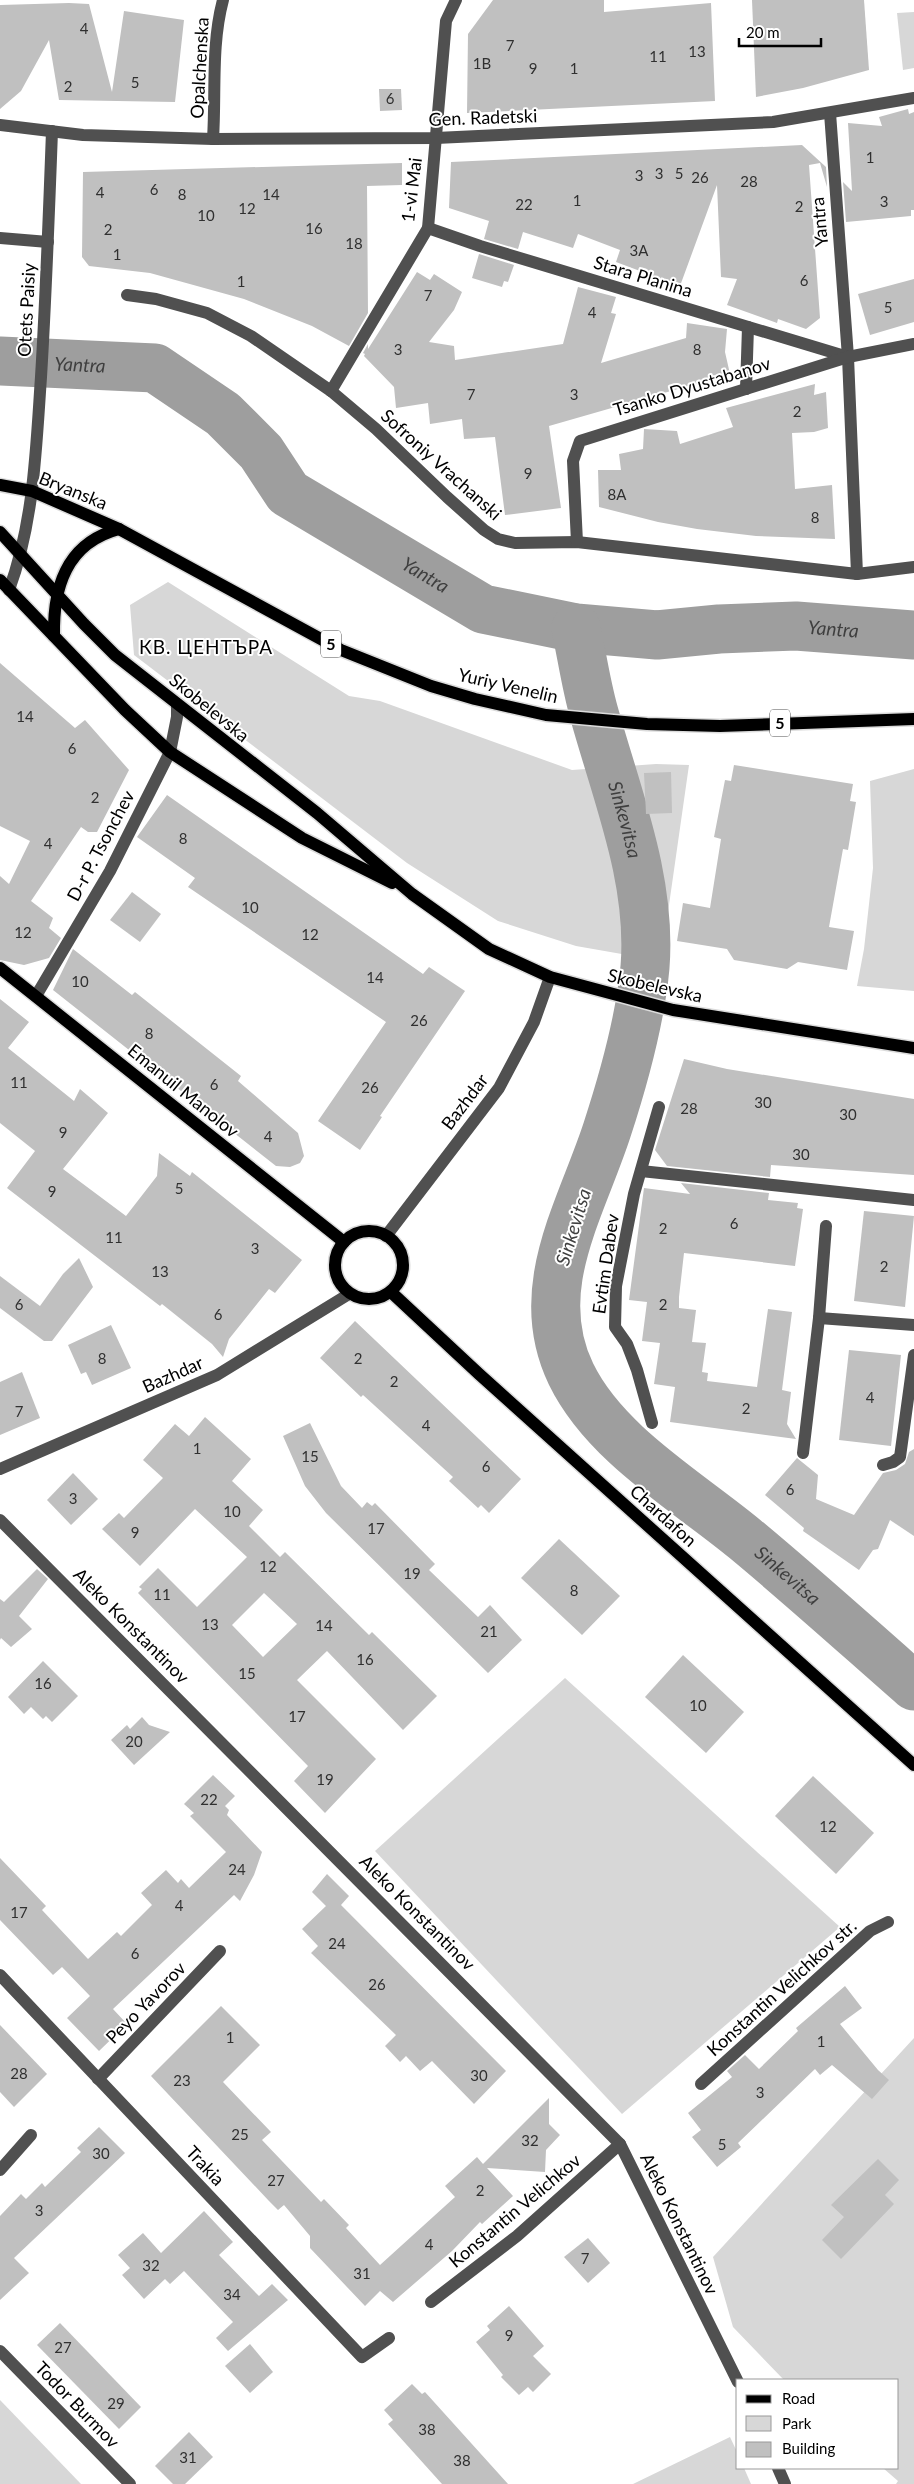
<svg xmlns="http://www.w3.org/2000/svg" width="914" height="2484" font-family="Lato,sans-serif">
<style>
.green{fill:#d7d7d7}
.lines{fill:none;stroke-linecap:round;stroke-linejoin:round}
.river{stroke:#9e9e9e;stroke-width:49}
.building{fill:#c0c0c0;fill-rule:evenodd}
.major-casing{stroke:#dbdbdb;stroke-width:15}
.minor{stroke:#505050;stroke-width:12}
.major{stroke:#000;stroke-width:12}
.labels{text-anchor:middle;stroke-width:4;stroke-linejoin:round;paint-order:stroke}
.number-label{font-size:15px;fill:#303030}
.shield{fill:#fff;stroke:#4c4c4c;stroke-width:1}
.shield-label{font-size:16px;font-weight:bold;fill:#000}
.street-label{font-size:18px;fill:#000;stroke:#fff}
.water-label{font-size:19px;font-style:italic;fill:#3f3f3f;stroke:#fff}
.neighbourhood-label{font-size:19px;letter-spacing:1px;fill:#000;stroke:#fff}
</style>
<rect width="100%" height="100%" fill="#fff"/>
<!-- green -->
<g class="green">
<polygon points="914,12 914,68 903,70 897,13"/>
<polygon points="168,582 349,696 380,701 572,770 656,764 689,765 663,947 656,960 576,946 498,921 407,863 134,655 130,605"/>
<polygon points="914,769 914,991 857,986 864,949 873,868 870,781"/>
<polygon points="565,1678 840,1927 622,2114 375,1851"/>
<polygon points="914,2038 914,2484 896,2484 898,2481 883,2468 898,2468 898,2380 784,2380 733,2327 713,2257"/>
<polygon points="0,2400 81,2484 0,2484"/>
<polygon points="730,2437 738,2454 738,2468 744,2468 751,2484 633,2484"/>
</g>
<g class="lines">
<!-- river -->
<g class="river">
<path id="s1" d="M0,361L155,368L223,414L261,452L288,493L483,609L576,628L657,635L719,629L796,626L914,635"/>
<path id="s2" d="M576,628C582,656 586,685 594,713C617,796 652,880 645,967C640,1022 624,1078 607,1130C581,1210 530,1289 571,1374C605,1444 687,1491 745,1539C803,1587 858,1637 914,1686"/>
</g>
</g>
<!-- building -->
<g class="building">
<polygon points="493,0 604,0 604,12 711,3 715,101 467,113 468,34"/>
<polygon points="752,0 864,0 869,70 803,88 756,97"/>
<polygon points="69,3 89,4 112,92 124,11 184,20 175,102 59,100 49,40 21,91 0,109 0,5"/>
<polygon points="379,89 401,89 402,110 380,111"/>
<polygon points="908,109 909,114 914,112 914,210 911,210 911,216 846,222 843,182 852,191 848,123 882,126 879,117"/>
<polygon points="802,145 826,167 827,187 820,163 809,165 820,318 806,329 778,319 777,323 727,305 737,279 721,277 717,185 680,286 616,262 620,250 578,234 573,248 523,232 518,249 484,239 489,221 449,208 451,162"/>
<polygon points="402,163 402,185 367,186 368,313 349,346 312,326 244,299 150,273 89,266 82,257 83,172"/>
<polygon points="479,254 514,265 508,282 504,281 502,287 472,278"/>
<polygon points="417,272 430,280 434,274 462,292 454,310 429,342 454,346 455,360 563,344 578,287 616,297 611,313 616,314 601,363 686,338 687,323 727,329 725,352 730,374 549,426 561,508 505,515 495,437 464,439 462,419 430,424 428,403 396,408 394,387 364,356 365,354 363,353 368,344 368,349"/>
<polygon points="914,279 914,322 870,335 858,294"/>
<polygon points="815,384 814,395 826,392 828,428 814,432 792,433 795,489 832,485 835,539 756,536 697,529 658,522 599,507 598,470 621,470 619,454 643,449 644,429 677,431 680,444 733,427 726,408"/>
<polygon points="0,663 75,728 85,720 129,770 97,832 88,832 81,827 31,901 53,918 49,928 61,938 49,958 24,965 0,960 0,876 9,884 30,841 0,826"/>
<polygon points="734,765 853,784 850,801 856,802 848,850 843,849 829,927 854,931 847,970 798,962 787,969 734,960 727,949 677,941 683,903 710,908 721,839 714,837 725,780 731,781"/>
<polygon points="671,772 672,813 646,814 644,773"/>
<polygon points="167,795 423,974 429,967 465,991 380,1116 382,1117 360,1150 318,1121 386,1022 188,887 195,878 137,837"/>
<polygon points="132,892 161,914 140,942 110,920"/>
<polygon points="73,949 132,995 135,992 241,1076 238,1081 298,1133 304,1156 300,1163 290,1167 276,1166 53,990"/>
<polygon points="0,999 29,1022 8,1048 74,1101 80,1089 108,1113 63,1169 126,1216 157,1176 159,1153 190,1176 192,1172 302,1260 275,1293 269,1289 229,1339 223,1357 212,1344 162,1304 160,1306 7,1188 35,1151 0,1123"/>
<polygon points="684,1059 727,1069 914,1099 914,1175 771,1165 770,1177 667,1166 655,1150"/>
<polygon points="681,1183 769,1193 768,1200 798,1203 797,1208 803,1209 795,1266 684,1253 679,1297 679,1308 696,1310 692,1342 706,1343 702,1372 708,1373 707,1381 757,1387 768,1309 792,1312 782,1390 791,1392 787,1424 796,1439 670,1422 675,1387 654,1384 660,1343 642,1341 647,1302 629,1300 644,1188 690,1194"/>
<polygon points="864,1211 914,1216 905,1307 854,1301"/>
<polygon points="79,1258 93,1287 52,1341 44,1341 0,1308 0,1276 40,1306 63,1274"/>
<polygon points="355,1321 521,1479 489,1513 481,1505 478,1508 449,1481 453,1477 363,1395 361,1397 320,1358"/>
<polygon points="111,1325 131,1368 92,1385 86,1372 81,1374 68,1345"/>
<polygon points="849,1350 901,1355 891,1446 839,1440"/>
<polygon points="22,1372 40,1418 0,1435 0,1382"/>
<path d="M205,1417L251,1459L232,1481L263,1510L249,1526L280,1557L285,1552L369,1635L372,1632L437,1696L403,1730L327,1651L297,1680L376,1759L325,1813L294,1781L308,1766L138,1593L142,1589L139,1587L158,1568L197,1607L247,1557L195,1509L140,1566L102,1529L119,1513L124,1518L163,1478L143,1460L175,1424L189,1436ZM264,1593L297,1624L263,1657L232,1625Z"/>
<polygon points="310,1423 341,1486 362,1508 367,1502 372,1506 375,1503 435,1564 429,1570 478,1617 490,1605 522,1640 488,1673 326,1513 305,1486 283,1436"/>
<polygon points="914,1449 914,1536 890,1520 878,1549 873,1550 859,1570 803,1531 804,1528 765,1495 797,1458 818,1475 816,1499 854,1515 883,1473 896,1470 905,1464 909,1452"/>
<polygon points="73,1473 98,1499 71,1525 47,1500"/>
<polygon points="559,1539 620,1596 582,1635 521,1578"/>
<polygon points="37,1569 48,1579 19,1616 32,1629 11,1647 1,1638 0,1640 0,1599 4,1602"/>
<polygon points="683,1655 744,1712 706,1753 645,1697"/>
<polygon points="43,1661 78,1696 52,1722 46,1716 43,1719 31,1707 24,1714 8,1697"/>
<polygon points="142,1717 149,1725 170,1732 134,1765 111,1740 127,1725 130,1729"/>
<polygon points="213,1775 235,1796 225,1806 229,1810 227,1815 262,1852 254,1875 240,1901 234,1895 113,2009 127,2024 99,2051 67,2018 90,1996 62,1967 53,1975 0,1920 0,1858 46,1906 42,1910 88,1959 117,1932 121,1936 152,1905 141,1893 166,1870 178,1883 181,1879 189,1888 226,1852 190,1816 194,1813 184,1804"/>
<polygon points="813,1776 874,1833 836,1874 775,1816"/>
<polygon points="327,1874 349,1896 341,1905 506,2071 474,2104 432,2061 420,2071 406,2056 400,2062 385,2046 396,2035 311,1953 318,1946 302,1929 326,1906 312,1892"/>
<polygon points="845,1986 862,2008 840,2024 878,2070 889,2080 872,2099 832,2065 820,2075 815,2069 738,2143 741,2147 717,2167 692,2137 701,2130 688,2113 732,2077 727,2071 745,2055 759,2069 798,2031 796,2028"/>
<polygon points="221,2006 260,2045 223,2082 271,2132 262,2140 321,2202 324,2199 349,2225 346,2228 380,2265 455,2197 445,2186 477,2157 483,2164 549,2098 549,2124 560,2135 546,2150 545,2172 487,2168 513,2196 482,2224 480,2222 452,2251 393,2302 380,2291 365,2306 310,2248 310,2236 284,2205 278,2210 269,2201 151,2076"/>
<polygon points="0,2025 47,2074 14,2107 0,2092"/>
<polygon points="99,2127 125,2153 14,2258 29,2273 0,2300 0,2216 21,2194 26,2199 42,2183 45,2187 81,2152 77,2148"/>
<polygon points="878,2159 899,2180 885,2195 894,2204 841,2259 822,2240 844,2217 831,2205"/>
<polygon points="204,2211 233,2242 219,2255 259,2296 272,2284 288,2300 228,2351 216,2338 233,2322 184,2271 170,2284 165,2279 144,2299 122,2275 130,2268 118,2255 143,2233 161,2253"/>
<polygon points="588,2238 610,2263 588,2283 564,2257"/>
<polygon points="509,2306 544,2346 533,2356 551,2374 533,2392 528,2387 519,2395 501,2377 503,2375 476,2342 490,2330 487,2326"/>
<polygon points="60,2323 141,2407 119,2429 37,2345"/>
<polygon points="250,2344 273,2372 250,2393 225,2366"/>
<polygon points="412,2384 422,2394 425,2392 508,2484 442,2484 388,2424 393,2420 384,2410"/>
<polygon points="189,2432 213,2457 185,2484 173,2484 155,2466"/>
</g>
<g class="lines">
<!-- major casing -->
<g class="major-casing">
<g id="major">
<polyline points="0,485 32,491 119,529 341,650 431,686 475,699 546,715 647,724 720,726 914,719"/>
<polyline points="0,532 84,624 115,655 317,813 412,894 489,949 550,977 673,1010 914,1048"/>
<polyline points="0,580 125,710 170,752 302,838 392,883"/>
<path d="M54,636C53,588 66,543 119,529"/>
<polyline points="0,968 344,1242"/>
<circle cx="369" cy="1265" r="34"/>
<polyline points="391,1292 479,1374 914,1765"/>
</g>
</g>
<!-- minor -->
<g class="minor">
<polyline points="830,113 848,357 857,574"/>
<polyline points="0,125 83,135 213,139 436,138 773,122 914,98"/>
<path d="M213,139C216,93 211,45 223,0"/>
<polyline points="428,228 480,246 848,357"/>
<polyline points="0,238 48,242"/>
<polyline points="127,295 156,299 207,313 251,336 331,391 376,429 447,497 484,530 498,539 515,543 577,542 857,574 914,567"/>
<polyline points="746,389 748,327"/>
<polyline points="331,391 428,228 446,21 456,0"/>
<polyline points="577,542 573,461 580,441 848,357 914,344"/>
<path d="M9,590C34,522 36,449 41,377C46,295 49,213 52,131"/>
<polyline points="36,996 110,871 170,752 177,717 177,704"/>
<polyline points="641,1171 914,1200"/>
<polyline points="386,1236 499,1088 534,1022 550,977"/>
<polyline points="819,1318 914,1325"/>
<polyline points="652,1423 637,1370 627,1344 615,1327 616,1286 634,1194 659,1107"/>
<polyline points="803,1453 819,1318 826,1226"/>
<polyline points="883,1465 893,1462 900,1457 914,1355"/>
<polyline points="0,1469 217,1375 349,1294"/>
<polyline points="0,1520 620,2144 738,2382"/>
<polyline points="0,1975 362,2357 389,2338"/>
<polyline points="98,2079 220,1951"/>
<polyline points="701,2084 870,1931 888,1922"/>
<polyline points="0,2170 31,2135"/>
<polyline points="431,2302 517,2236 620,2144"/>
<polyline points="0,2351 130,2484"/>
<polyline points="778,2468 785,2484"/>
</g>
<!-- major -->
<use href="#major" class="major"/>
</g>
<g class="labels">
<!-- number labels -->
<g class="number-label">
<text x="84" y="34">4</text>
<text x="510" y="51">7</text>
<text x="697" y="57">13</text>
<text x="658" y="62">11</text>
<text x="482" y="69">1В</text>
<text x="533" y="74">9</text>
<text x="574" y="74">1</text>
<text x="135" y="88">5</text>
<text x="68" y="92">2</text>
<text x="390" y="104">6</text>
<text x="870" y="163">1</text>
<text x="659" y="179">3</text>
<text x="679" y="179">5</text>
<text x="639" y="181">3</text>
<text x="700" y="183">26</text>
<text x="749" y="187">28</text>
<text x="154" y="195">6</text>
<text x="100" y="198">4</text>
<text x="182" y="200">8</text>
<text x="271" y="200">14</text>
<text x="577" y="206">1</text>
<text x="884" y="207">3</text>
<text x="524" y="210">22</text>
<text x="799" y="212">2</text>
<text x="247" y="214">12</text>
<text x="206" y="221">10</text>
<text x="314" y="234">16</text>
<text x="108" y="235">2</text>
<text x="354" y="249">18</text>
<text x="639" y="256">3А</text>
<text x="117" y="260">1</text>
<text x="804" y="286">6</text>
<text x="241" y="287">1</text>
<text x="428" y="301">7</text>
<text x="888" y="313">5</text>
<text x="592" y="318">4</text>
<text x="398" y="355">3</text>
<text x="697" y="355">8</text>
<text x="471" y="400">7</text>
<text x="574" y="400">3</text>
<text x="797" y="417">2</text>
<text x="528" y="479">9</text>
<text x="617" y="500">8А</text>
<text x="815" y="523">8</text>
<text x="25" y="722">14</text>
<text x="72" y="754">6</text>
<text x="95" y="803">2</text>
<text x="183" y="844">8</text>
<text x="48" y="849">4</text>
<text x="250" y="913">10</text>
<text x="23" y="938">12</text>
<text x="310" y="940">12</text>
<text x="375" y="983">14</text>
<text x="80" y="987">10</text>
<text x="419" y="1026">26</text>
<text x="149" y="1039">8</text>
<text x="19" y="1088">11</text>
<text x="214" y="1090">6</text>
<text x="370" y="1093">26</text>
<text x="763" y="1108">30</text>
<text x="689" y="1114">28</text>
<text x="848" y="1120">30</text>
<text x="63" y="1138">9</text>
<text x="268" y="1142">4</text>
<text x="801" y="1160">30</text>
<text x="179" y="1194">5</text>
<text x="52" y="1197">9</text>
<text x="734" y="1229">6</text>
<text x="663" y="1234">2</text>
<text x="114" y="1243">11</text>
<text x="255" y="1254">3</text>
<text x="884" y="1272">2</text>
<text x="160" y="1277">13</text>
<text x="19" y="1310">6</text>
<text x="663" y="1310">2</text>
<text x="218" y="1320">6</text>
<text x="102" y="1364">8</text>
<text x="358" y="1364">2</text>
<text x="394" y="1387">2</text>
<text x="870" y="1403">4</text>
<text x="746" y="1414">2</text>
<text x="19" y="1417">7</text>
<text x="426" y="1431">4</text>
<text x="197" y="1454">1</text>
<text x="310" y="1462">15</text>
<text x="486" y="1472">6</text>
<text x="790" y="1495">6</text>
<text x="73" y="1504">3</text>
<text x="232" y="1517">10</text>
<text x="376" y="1534">17</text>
<text x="135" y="1538">9</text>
<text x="268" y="1572">12</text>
<text x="412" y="1579">19</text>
<text x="574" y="1596">8</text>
<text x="162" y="1600">11</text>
<text x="210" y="1630">13</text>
<text x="324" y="1631">14</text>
<text x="489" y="1637">21</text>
<text x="365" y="1665">16</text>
<text x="247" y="1679">15</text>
<text x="43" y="1689">16</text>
<text x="698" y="1711">10</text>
<text x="297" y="1722">17</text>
<text x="134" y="1747">20</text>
<text x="325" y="1785">19</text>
<text x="209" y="1805">22</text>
<text x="828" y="1832">12</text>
<text x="237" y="1875">24</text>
<text x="179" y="1911">4</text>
<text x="19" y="1918">17</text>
<text x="337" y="1949">24</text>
<text x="135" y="1959">6</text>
<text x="377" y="1990">26</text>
<text x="230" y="2043">1</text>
<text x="821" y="2047">1</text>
<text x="19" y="2079">28</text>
<text x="479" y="2081">30</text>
<text x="182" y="2086">23</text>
<text x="760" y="2098">3</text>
<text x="240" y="2140">25</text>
<text x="530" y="2146">32</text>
<text x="722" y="2150">5</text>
<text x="101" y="2159">30</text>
<text x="276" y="2186">27</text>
<text x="480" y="2196">2</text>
<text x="39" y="2216">3</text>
<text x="429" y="2250">4</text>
<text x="585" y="2264">7</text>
<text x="151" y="2271">32</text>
<text x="362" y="2279">31</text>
<text x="232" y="2300">34</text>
<text x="509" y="2341">9</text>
<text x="63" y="2353">27</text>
<text x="116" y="2409">29</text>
<text x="427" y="2435">38</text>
<text x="188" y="2463">31</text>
<text x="462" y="2466">38</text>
</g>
<!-- shield labels -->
<g class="shield">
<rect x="321" y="630.5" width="20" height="27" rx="4"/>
<rect x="770" y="709.5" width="20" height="27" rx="4"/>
</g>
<g class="shield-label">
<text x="331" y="650">5</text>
<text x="780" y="729">5</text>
</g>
<!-- street labels -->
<g class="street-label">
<text transform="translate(200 68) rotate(-87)" y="6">Opalchenska</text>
<text transform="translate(483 118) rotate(-2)" y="6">Gen. Radetski</text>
<text transform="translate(412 190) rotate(-83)" y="6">1-vi Mai</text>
<text transform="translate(820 222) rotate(-95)" y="6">Yantra</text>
<text transform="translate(643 277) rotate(17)" y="6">Stara Planina</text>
<text transform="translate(27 310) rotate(-87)" y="6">Otets Paisiy</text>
<text transform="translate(692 387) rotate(-17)" y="6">Tsanko Dyustabanov</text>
<text transform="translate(441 465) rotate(42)" y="6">Sofroniy Vrachanski</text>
<text transform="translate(73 491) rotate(22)" y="6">Bryanska</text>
<text transform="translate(508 686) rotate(13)" y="6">Yuriy Venelin</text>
<text transform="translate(209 708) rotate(39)" y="6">Skobelevska</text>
<text transform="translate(101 846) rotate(-62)" y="6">D-r P. Tsonchev</text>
<text transform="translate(655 986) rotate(13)" y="6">Skobelevska</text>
<text transform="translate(183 1091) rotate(39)" y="6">Emanuil Manolov</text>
<text transform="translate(465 1102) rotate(-53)" y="6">Bazhdar</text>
<text transform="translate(606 1264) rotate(-82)" y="6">Evtim Dabev</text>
<text transform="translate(173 1375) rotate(-24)" y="6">Bazhdar</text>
<text transform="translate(663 1516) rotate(42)" y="6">Chardafon</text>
<text transform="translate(131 1626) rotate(45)" y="6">Aleko Konstantinov</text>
<text transform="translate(417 1913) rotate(45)" y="6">Aleko Konstantinov</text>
<text transform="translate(782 1988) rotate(-42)" y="6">Konstantin Velichkov str.</text>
<text transform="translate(146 2003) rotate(-46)" y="6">Peyo Yavorov</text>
<text transform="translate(205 2166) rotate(47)" y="6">Trakia</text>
<text transform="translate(515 2211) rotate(-40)" y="6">Konstantin Velichkov</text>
<text transform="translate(679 2224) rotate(64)" y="6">Aleko Konstantinov</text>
<text transform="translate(77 2405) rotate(46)" y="6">Todor Burmov</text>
</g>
<!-- water labels -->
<g class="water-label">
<text dy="7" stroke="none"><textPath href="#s1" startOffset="80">Yantra</textPath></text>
<text dy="7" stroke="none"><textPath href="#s1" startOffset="500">Yantra</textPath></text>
<text dy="7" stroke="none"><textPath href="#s1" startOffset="920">Yantra</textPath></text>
<text dy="7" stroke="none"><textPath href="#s2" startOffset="198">Sinkevitsa</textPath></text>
<text transform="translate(573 1227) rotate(-73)" y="7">Sinkevitsa</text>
<text dy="7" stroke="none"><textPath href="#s2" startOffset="1068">Sinkevitsa</textPath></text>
</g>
<!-- neighbourhood labels -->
<g class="neighbourhood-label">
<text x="206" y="654">КВ. ЦЕНТЪРА</text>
</g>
</g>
<!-- legend -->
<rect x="736" y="2379" width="162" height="90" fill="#ffffff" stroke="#999999"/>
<rect x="746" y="2395" width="25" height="8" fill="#000000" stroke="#999999"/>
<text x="782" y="2404" font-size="15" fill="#000000">Road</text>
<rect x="746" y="2416" width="25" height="15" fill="#d7d7d7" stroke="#999999"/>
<text x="782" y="2429" font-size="15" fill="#000000">Park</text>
<rect x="746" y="2442" width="25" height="15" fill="#c0c0c0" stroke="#999999"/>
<text x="782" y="2454" font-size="15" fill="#000000">Building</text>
<!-- scale -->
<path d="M739 38v8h82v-8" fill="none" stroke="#000000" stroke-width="2.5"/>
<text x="746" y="38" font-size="15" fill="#000000" stroke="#ffffff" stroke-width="4" paint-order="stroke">20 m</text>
</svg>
